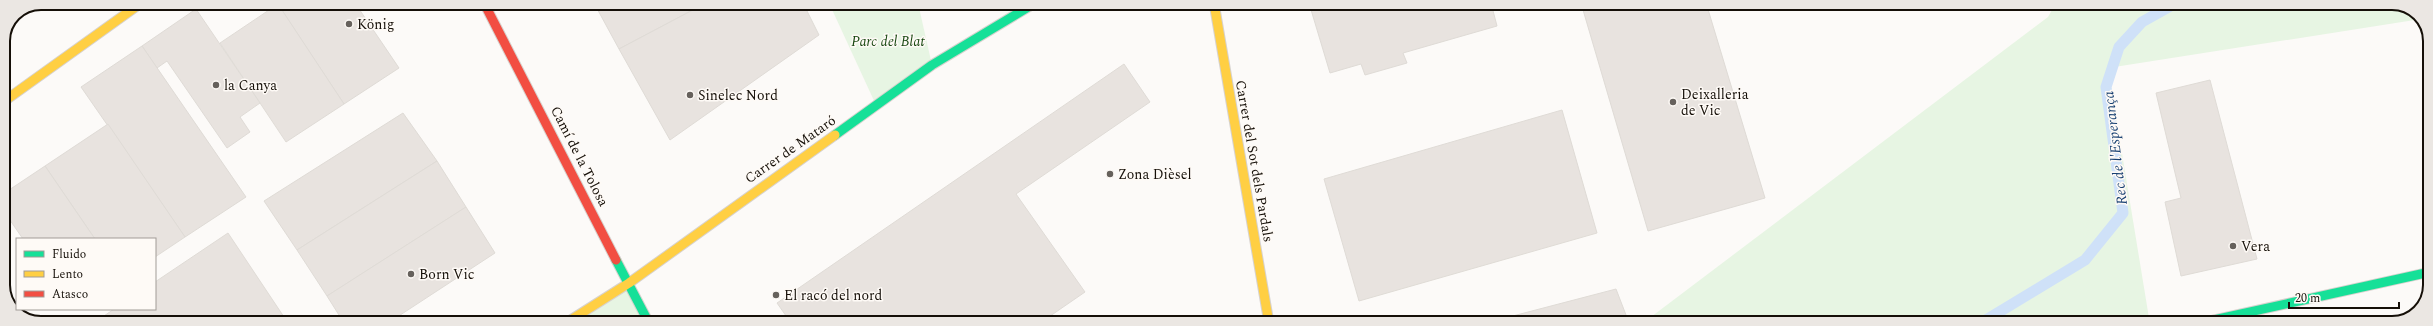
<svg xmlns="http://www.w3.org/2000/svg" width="2433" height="326" font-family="Spectral,serif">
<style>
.green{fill:#e7f5e3}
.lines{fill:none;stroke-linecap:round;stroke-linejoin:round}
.stream{stroke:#cfe1f8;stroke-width:11}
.building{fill:#e8e3df;stroke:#dfdbd6}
.fast-casing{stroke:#d7d2ce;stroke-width:11}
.slow-casing{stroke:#d7d2ce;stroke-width:11}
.jam-casing{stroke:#d7d2ce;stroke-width:11}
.fast{stroke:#16e098;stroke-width:9}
.slow{stroke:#ffcf43;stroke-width:9}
.jam{stroke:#f24e42;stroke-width:9}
.poi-dot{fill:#66615c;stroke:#fefaf6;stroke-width:1.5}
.labels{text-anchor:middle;stroke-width:3;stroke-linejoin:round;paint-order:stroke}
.poi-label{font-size:14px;fill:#150f08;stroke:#fefaf6;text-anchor:start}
.park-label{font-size:14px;font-style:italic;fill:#194811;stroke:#fefaf6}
.street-label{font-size:14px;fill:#150f08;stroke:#fefaf6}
.water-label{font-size:15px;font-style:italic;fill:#163f71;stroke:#fefaf6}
.rim{fill:none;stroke:#150f08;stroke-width:2}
</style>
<rect width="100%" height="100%" fill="#fcfaf8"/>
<!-- green -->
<g class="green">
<polygon points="829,3 918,3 932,65 876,105"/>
<polygon points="2056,3 2397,3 2419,14 2421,19 2108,68 2149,318 2134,323 1643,323 2048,17"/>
<polygon points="629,283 649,323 566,323"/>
</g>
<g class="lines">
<!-- stream -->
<polyline class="stream" points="1981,323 2085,260 2123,213 2106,87 2119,47 2142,22 2176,3"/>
</g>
<!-- building -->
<g class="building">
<polygon points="277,3 355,3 399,68 344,104"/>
<polygon points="594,3 706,3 619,49"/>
<polygon points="706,3 803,3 819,35 670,140 619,49"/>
<polygon points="1309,3 1491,3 1497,26 1403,53 1407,63 1365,75 1361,64 1330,73"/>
<polygon points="1581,3 1714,3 1707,6 1765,198 1648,231"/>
<polygon points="278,4 344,104 286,142 220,43"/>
<polygon points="196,9 260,103 240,117 250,132 227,148 167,61 157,68 142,46"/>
<polygon points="142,46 246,197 185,237 81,87"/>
<polygon points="1124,64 1150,102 1016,194 1085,292 1040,323 791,323 777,303"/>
<polygon points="2210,80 2257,259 2181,276 2165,202 2181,198 2156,93"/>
<polygon points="1562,110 1597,233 1359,301 1324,179"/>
<polygon points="403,113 437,161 297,250 264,201"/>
<polygon points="108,124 185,237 155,257 155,239 95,239 45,166"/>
<polygon points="437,161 466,207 327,296 297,250"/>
<polygon points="45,166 95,239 23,239 3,210 3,194"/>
<polygon points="466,207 495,253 388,323 344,323 327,296"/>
<polygon points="228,233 288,323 94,323 114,309 155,309 155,282"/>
<polygon points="1616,289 1626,315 1614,323 1486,323"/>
</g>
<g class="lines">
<!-- fast casing -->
<g class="fast-casing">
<g id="fast">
<polyline points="835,135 932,65 1035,3"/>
<polyline points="616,260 649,323"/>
<polyline points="2200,323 2430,272"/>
</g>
</g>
<!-- slow casing -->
<g class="slow-casing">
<g id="slow">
<polyline points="1214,3 1269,323"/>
<polyline points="3,102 141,3"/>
<polyline points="566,323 629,283 835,135"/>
</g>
</g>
<!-- jam casing -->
<g class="jam-casing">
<polyline id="jam" points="484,3 616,260"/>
</g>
<!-- fast -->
<use href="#fast" class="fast"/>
<!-- slow -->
<use href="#slow" class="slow"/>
<!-- jam -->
<use href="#jam" class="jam"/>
</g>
<!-- markers -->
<g class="poi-dot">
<circle cx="349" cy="24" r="4"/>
<circle cx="216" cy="85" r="4"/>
<circle cx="690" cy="95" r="4"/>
<circle cx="1673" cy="102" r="4"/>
<circle cx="1110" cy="174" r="4"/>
<circle cx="2233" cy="246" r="4"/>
<circle cx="411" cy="274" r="4"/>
<circle cx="776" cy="295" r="4"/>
</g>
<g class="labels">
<!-- poi labels -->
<g class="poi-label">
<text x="357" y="29">König</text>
<text x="224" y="90">la Canya</text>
<text x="1681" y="99">Deixalleria<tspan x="1681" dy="16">de Vic</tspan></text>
<text x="698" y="100">Sinelec Nord</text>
<text x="1118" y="179">Zona Dièsel</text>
<text x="2241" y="251">Vera</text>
<text x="419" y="279">Born Vic</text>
<text x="784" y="300">El racó del nord</text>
</g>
<!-- park labels -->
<g class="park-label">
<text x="888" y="46">Parc del Blat</text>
</g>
<!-- street labels -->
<g class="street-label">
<text transform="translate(790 149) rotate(-35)" y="5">Carrer de Mataró</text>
<text transform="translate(580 156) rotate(63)" y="5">Camí de la Tolosa</text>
<text transform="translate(1255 161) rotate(80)" y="5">Carrer del Sot dels Pardals</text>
</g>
<!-- water labels -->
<g class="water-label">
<text transform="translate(2115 148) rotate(-97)" y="5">Rec de l'Esperança</text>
</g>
</g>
<!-- crop -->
<path d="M0 0H2433V326H0ZM41 10H2392A31 31 0 0 1 2423 41V285A31 31 0 0 1 2392 316H41A31 31 0 0 1 10 285V41A31 31 0 0 1 41 10Z" fill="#ebe7e3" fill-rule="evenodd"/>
<path class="rim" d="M41 10H2392A31 31 0 0 1 2423 41V285A31 31 0 0 1 2392 316H41A31 31 0 0 1 10 285V41A31 31 0 0 1 41 10Z"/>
<!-- legend -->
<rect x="16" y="238" width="140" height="72" fill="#fefaf6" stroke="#a19c97"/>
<rect x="24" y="251" width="20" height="6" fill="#16e098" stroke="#a19c97"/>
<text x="52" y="258" font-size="12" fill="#150f08">Fluido</text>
<rect x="24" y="271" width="20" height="6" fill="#ffcf43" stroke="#a19c97"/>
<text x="52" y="278" font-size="12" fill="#150f08">Lento</text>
<rect x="24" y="291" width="20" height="6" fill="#f24e42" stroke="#a19c97"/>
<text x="52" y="298" font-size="12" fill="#150f08">Atasco</text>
<!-- scale -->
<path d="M2289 302v6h110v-6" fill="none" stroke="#150f08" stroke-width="2"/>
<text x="2295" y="302" font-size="12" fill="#150f08" stroke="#fefaf6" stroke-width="3" paint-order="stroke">20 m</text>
</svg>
